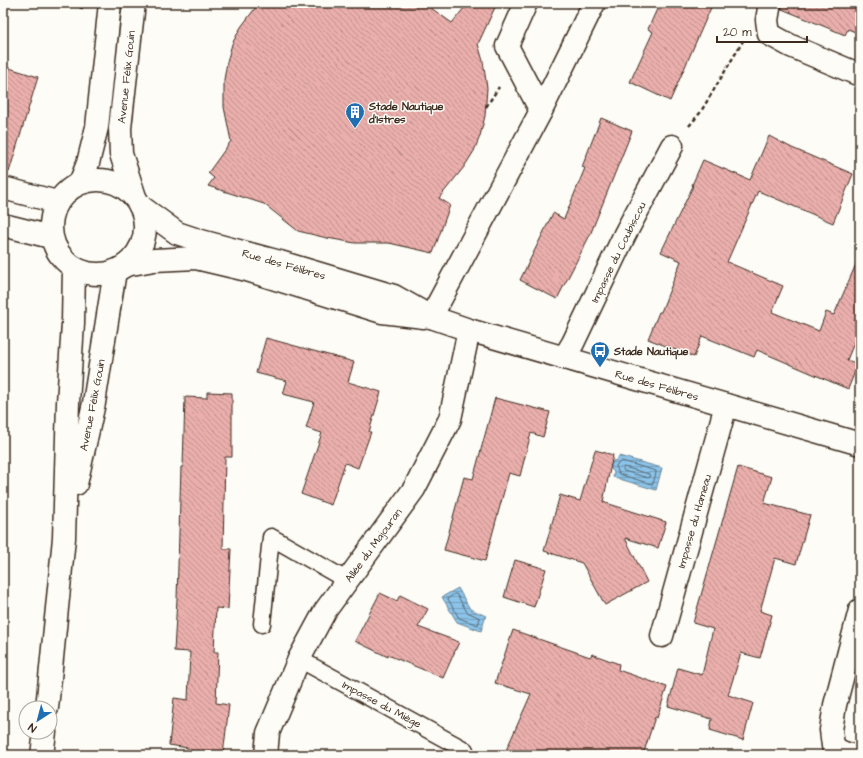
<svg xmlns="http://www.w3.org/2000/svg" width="863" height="758" font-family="'Architects Daughter',sans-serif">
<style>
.water{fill:url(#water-rules);stroke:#6b8698}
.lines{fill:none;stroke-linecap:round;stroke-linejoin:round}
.shore{stroke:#5b6870;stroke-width:1}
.building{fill:url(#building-back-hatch);stroke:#3b2a1e}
.service-casing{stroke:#3b2a1e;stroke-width:19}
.minor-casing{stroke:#3b2a1e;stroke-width:25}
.tertiary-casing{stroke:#3b2a1e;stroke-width:25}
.secondary-casing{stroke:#3b2a1e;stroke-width:25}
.path{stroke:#3b2a1e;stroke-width:2.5;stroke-dasharray:4 3;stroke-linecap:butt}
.service{stroke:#fdfcf7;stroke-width:16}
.minor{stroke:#fdfcf7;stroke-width:22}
.tertiary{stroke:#fdfcf7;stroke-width:22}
.secondary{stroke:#fdfcf7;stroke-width:22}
.labels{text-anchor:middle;stroke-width:3;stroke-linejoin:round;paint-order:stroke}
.street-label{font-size:11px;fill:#3b2a1e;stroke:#fdfcf7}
.poi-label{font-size:11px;font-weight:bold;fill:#3b2a1e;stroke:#fdfcf7;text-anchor:start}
</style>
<defs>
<pattern id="water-rules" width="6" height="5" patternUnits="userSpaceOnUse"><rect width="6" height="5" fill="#8bc4ea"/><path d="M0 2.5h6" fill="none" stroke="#739fbd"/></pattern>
<pattern id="building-back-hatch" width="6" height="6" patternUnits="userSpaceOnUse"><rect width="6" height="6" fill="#eaafac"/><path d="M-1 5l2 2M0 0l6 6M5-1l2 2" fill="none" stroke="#bf8f8b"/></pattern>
</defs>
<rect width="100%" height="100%" fill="#fdfcf7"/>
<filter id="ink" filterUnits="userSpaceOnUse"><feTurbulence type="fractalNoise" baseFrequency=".025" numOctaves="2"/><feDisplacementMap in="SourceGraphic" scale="8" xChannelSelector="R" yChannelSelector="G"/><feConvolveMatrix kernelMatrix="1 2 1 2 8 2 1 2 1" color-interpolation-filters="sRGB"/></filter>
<g filter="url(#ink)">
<!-- water -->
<g class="water">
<polygon points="619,456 662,468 656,490 613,477 614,472 611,469 611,465 613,461 617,460"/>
<polygon points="458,588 470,609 486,616 481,631 457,622 442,597"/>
</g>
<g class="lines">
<!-- shore -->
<g class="shore">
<polygon points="622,461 656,471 656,473 653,484 651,484 619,474 616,466"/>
<polygon points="624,467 649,474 650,477 648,478 624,471 623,469"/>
<polygon points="455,594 457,595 467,612 480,618 478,625 459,618 448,599"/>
</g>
</g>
<!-- building -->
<g class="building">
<polygon points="259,3 424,3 452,23 468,3 497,3 478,44 483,61 487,88 485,116 480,136 474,151 464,167 439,198 450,205 433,253 389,243 355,243 327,238 298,231 264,204 208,186 214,178 208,173 231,141 224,107 224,80 227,62 232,44 241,27"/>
<polygon points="664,3 713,3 670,101 630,82 653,32 648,29 657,9 661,10"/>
<polygon points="782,3 860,3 860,34 848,29 845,35 782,9"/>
<polygon points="3,66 38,77 9,172 3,171"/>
<polygon points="601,118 632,131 590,235 557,299 520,280 553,213 564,219 585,168 582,167"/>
<polygon points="769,136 792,148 853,174 833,223 758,191 727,262 783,286 772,312 819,331 826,312 834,315 860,255 860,328 847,360 858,364 848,389 757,350 754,357 702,336 694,357 648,339 659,312 661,312 681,261 661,252 693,186 692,185 703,160 750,180"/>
<polygon points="266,338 354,362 348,382 381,392 369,432 371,432 358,468 345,463 331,505 301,494 322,433 306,428 314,402 283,394 287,381 256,373"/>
<polygon points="207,392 232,393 232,457 225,457 223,549 231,549 228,609 216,608 214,652 218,652 216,703 229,705 223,755 188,755 188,748 169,745 174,698 188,700 190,652 174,651 177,599 181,467 183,467 185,397 207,398"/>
<polygon points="495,398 550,412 543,437 531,433 520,476 509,473 485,561 444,550 464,477 473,479"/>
<polygon points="595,450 613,455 603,502 666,522 658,548 625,538 647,582 605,605 582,563 544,551 560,495 580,501"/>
<polygon points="738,467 772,477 764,503 810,515 796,564 775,558 760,611 772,615 760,658 741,653 728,695 753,703 743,740 710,730 712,719 668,706 678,668 702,675 713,629 693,623"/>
<polygon points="515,560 546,569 534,607 504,597"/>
<polygon points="380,593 397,601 400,595 428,609 418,627 459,642 443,678 388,655 388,657 355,641"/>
<polygon points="513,630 590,657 592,654 619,664 618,670 667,687 657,718 655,717 643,755 504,755 531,694 495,683"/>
</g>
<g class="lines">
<!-- service casing -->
<g class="service-casing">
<g id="service">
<polyline points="262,624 271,537 348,581"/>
<polyline points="299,659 465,750"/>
</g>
</g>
<!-- minor casing -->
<g class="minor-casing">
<g id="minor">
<polyline points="526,3 507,46 541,111"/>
<polyline points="770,3 767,20 769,34 791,46 860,75"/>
<polyline points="140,206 177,233 201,241 280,262 394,296 431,317 469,330 860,444"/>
<polyline points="126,265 154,260 196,258 247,270 382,312 424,317"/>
<polyline points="431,317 541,111 594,3"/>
<polyline points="564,358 573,343 625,234 672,146"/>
<polyline points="662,636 726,405"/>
<polyline points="266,755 268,733 299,659 325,611 414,489 450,419 469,330"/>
<polyline points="851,755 841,752 833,746 831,730 835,705 860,610"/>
</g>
</g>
<!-- tertiary casing -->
<g class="tertiary-casing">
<g id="tertiary">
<polyline points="3,188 57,202"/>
<polyline points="3,225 51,237"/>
</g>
</g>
<!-- secondary casing -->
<g class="secondary-casing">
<g id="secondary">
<polyline points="134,3 120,128 121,154 135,197"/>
<circle cx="98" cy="227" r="47"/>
<polyline points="80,183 88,163 97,127 110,3"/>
<polyline points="76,484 94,403 115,271"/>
<polyline points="47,708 64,538 68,403 73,323 74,268"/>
<polyline points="42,755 45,732"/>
</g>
</g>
<!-- path -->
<g class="path">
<polyline points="66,3 83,8"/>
<polyline points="486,107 499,87"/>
<polyline points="689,126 700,113 743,41"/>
</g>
<!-- service -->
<use href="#service" class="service"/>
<!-- minor -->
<use href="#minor" class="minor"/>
<!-- tertiary -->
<use href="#tertiary" class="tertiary"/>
<!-- secondary -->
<use href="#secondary" class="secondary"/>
</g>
</g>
<!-- icons -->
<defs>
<g id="building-pin" transform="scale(1)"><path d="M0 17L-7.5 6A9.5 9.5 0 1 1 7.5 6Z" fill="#1f6fb2" stroke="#fdfcf7"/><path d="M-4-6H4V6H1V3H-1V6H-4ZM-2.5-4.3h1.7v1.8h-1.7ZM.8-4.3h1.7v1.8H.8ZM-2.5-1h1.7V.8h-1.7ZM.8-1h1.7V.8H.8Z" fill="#fff"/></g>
<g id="bus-pin" transform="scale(1)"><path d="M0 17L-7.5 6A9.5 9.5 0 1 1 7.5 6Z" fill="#1f6fb2" stroke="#fdfcf7"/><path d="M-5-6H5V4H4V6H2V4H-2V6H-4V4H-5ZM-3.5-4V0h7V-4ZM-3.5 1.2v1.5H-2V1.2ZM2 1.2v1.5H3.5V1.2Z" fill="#fff"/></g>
</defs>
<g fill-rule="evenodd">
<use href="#building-pin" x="355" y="112"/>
<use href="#bus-pin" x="600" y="351"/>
</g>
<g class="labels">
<!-- street labels -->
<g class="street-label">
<text transform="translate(126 77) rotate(-84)" y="4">Avenue Félix Gouin</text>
<text transform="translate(618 252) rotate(-64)" y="4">Impasse du Coubiscou</text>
<text transform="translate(284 264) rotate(16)" y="4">Rue des Félibres</text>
<text transform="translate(657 385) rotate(16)" y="4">Rue des Félibres</text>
<text transform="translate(92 405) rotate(-79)" y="4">Avenue Félix Gouin</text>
<text transform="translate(694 521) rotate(-74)" y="4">Impasse du Hameau</text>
<text transform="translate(373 545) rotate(-54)" y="4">Allée du Majouran</text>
<text transform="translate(382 704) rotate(28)" y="4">Impasse du Miège</text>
</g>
<!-- poi labels -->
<g class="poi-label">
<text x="369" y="110">Stade Nautique<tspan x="369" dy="13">d'Istres</tspan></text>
<text x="614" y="355">Stade Nautique</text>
</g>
</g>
<!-- margin -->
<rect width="863" height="758" fill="none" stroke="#fdfcf7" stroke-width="16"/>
<rect x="8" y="8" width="847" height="742" fill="none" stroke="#3b2a1e" stroke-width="1.5" filter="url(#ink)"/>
<!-- north arrow -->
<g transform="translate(38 720) rotate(216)"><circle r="19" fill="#fdfcf7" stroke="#afa8a0"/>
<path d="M0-3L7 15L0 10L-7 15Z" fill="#1f6fb2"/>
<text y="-6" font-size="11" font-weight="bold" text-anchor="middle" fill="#3b2a1e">N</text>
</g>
<!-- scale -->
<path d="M717 36v6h90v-6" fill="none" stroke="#3b2a1e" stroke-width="2"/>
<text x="723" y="36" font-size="12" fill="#3b2a1e" stroke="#fdfcf7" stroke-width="3" paint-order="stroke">20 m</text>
</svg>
